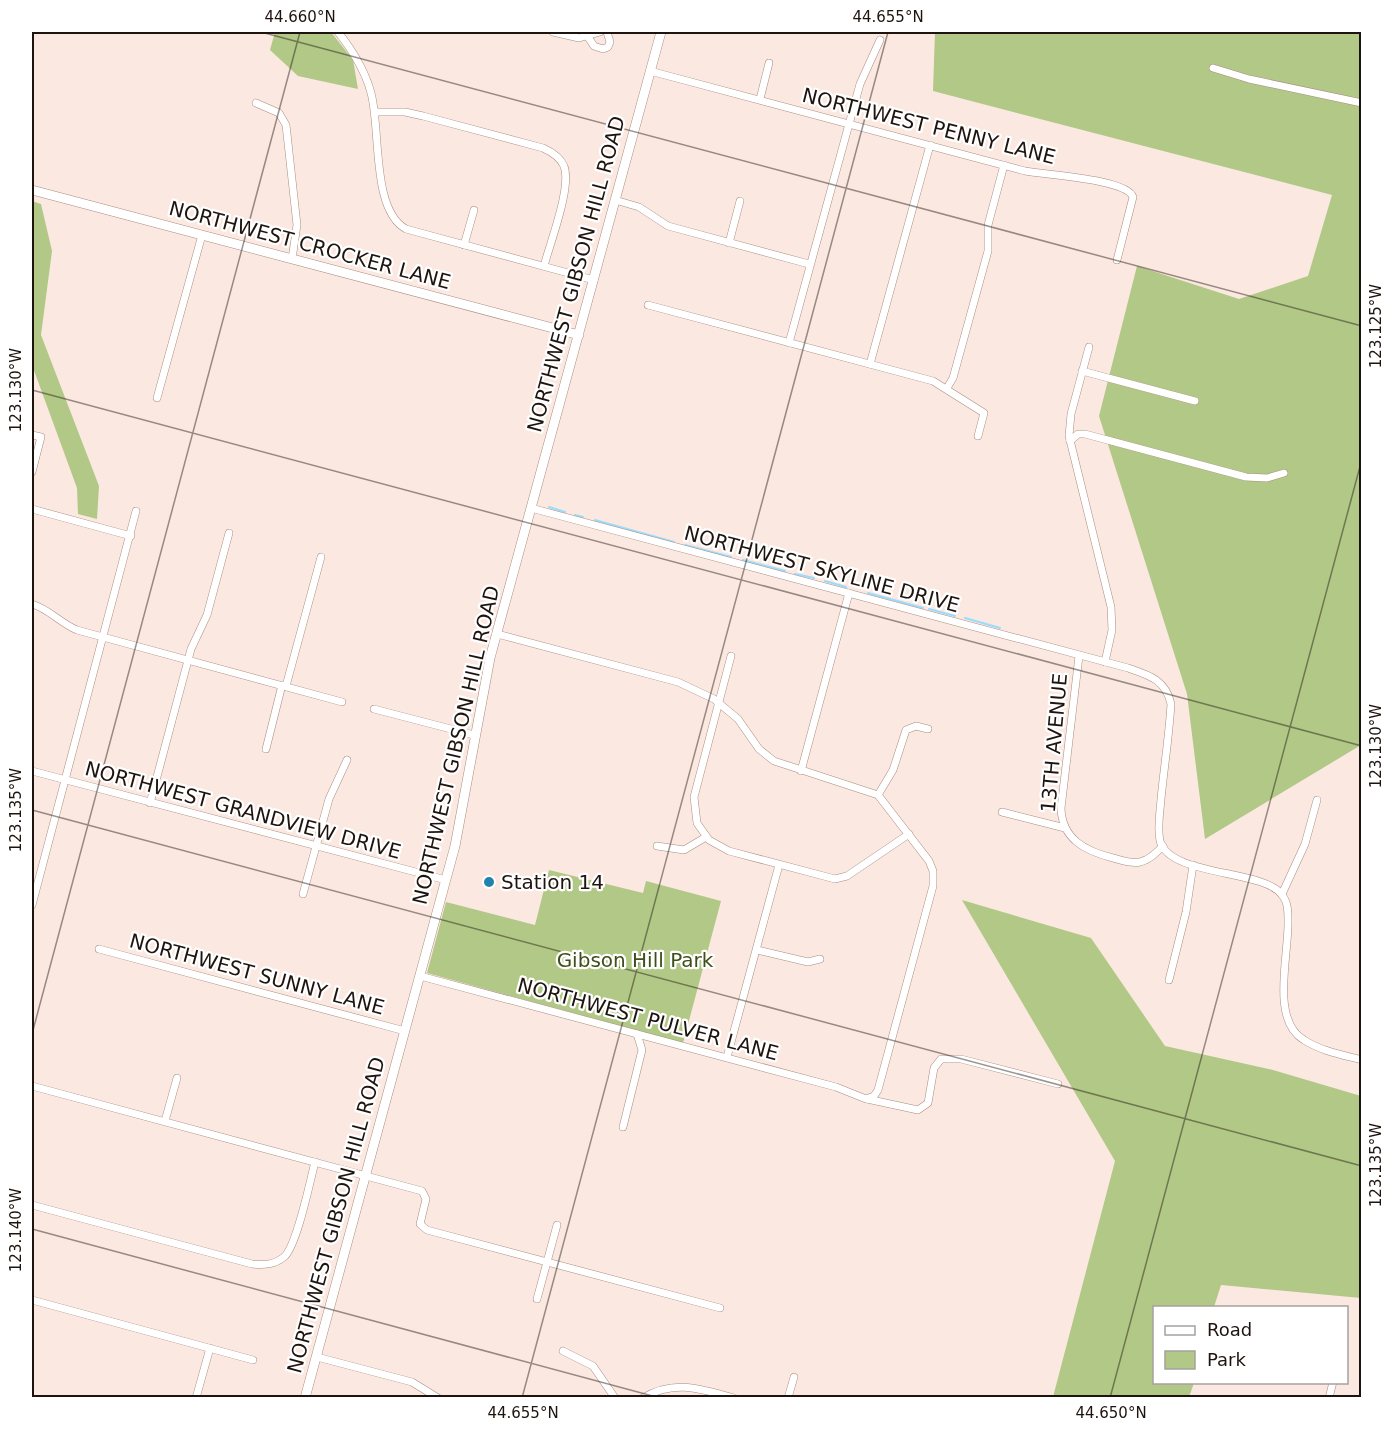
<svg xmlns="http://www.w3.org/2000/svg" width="1393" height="1429" font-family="'DejaVu Sans',sans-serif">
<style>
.green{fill:#b1c886}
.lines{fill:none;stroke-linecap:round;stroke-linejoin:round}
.stream{stroke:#9adbfe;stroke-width:2}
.street-casing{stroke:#aa8d81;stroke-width:8}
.secondary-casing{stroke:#aa8d81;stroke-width:10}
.street{stroke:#fff;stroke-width:7}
.secondary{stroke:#fff;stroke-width:9}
.ticks{fill:none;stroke:#1e140f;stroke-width:1.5;stroke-opacity:0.45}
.poi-dot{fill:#2083ae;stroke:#fff;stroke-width:2}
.labels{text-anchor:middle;stroke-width:4.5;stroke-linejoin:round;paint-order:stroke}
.street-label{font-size:20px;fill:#1e140f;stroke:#fff}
.poi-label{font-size:20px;fill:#1e140f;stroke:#fff;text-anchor:start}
.park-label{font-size:20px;fill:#3f4f1a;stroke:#fff}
.neatline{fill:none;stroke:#1e140f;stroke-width:2}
.ticks-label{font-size:15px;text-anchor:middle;fill:#1e140f}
</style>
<rect width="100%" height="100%" fill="#fbe8e0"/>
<!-- green -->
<g class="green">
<polygon points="275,32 331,32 353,60 358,89 298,76 270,50"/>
<polygon points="935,32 1361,32 1361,745 1205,839 1187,694 1099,416 1137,266 1239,299 1308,276 1332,195 933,91"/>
<polygon points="32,201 41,204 52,251 41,335 99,486 97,519 78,514 77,488 32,365 34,251"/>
<polygon points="549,870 643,893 646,881 721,901 683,1043 427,973 446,902 535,925"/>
<polygon points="962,900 1091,938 1165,1046 1273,1070 1361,1096 1361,1298 1221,1285 1214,1307 1154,1308 1154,1382 1194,1383 1189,1397 1053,1397 1115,1161"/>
</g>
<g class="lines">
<!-- stream -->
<g class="stream">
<polyline points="549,507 565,512"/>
<polyline points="575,515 583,517"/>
<polyline points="595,520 674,542"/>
<polyline points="685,545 731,557"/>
<polyline points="743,560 785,571"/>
<polyline points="795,574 814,578"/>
<polyline points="825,581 846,587"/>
<polyline points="868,593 923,608"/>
<polyline points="929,609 955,616"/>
<polyline points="965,618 1000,628"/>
</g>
<!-- street casing -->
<g class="street-casing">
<g id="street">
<path d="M338,32C353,51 365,70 371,93C381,129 371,210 406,229L594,280"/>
<polyline points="553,32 579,38 600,32"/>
<polyline points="588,37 594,46 603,49 608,47 610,42 607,32"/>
<polyline points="1213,68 1249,79 1362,103"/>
<path d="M650,71L1025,171C1045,175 1127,179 1133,197L1117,260"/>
<polyline points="760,99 769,63"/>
<polyline points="256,103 279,113 286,125 297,225 292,259"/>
<path d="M375,112H405L423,116L543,148C552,152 560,157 564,166C572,187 550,243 544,266"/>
<polyline points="615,200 639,207 668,226 809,264"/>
<polyline points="729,243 740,201"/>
<polyline points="464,245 474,210"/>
<polyline points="648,305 933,381 984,413 978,436"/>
<polyline points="789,343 860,84 880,40"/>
<polyline points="1089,347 1071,414 1069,436 1111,607 1112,630 1105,662"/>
<polyline points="870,364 930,145"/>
<polyline points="1082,371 1195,401"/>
<polyline points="947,388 953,378 988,251 988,225 1004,165"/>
<polyline points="157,398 202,235"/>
<polyline points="32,435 41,437 32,472"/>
<polyline points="1070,441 1078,434 1085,434 1246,477 1267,478 1284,473"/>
<path d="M531,508L1128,668C1149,675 1166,680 1171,704C1169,736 1164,768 1161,799C1160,813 1157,827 1160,841C1170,877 1264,869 1282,895C1288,902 1288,912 1288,921C1289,955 1270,1020 1304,1040C1321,1051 1343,1055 1362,1060"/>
<polyline points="32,509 131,536"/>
<path d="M32,604C49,609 60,623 77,630L342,702"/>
<polyline points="731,656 694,797 697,823 709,840 729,851 835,879 847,876 909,834"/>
<path d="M1079,656L1061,808C1062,839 1085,851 1113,858C1121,860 1131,864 1140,862C1149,860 1156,853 1163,846"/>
<polyline points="286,686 321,557"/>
<polyline points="374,709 474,735"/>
<polyline points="266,749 282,685"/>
<polyline points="32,771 446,880"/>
<polyline points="801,771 849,593"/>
<polyline points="878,795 893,770 906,730 916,726 928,729"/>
<polyline points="150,803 191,649 207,615 229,533"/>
<polyline points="1002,812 1065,828"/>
<polyline points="657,846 684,850 706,837"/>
<polyline points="303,894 329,799 347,760"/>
<polyline points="1282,894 1305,844 1317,800"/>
<polyline points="32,905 136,511"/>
<polyline points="99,949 405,1031"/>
<polyline points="757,950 808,962 820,959"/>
<polyline points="420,976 836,1087 866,1099 874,1096 878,1090 933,886 933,871 929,861 878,795 774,761 759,749 738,719 714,699 678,682 497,634"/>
<polyline points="1169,980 1186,912 1193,865"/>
<polyline points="727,1057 779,865"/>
<polyline points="32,1086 422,1191 426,1199 420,1224 427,1230 720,1308"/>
<polyline points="867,1099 918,1110 928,1103 934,1068 941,1059 961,1059 1058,1084"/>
<polyline points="165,1121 177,1078"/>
<polyline points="623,1127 642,1050 637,1034"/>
<path d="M32,1205L252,1264C264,1265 274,1265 284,1257C297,1246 310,1181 315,1162"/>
<polyline points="537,1299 557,1225"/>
<polyline points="32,1300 253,1360"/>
<polyline points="563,1351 593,1366 615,1398"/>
<polyline points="317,1357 412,1382 438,1398"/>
<polyline points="196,1398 210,1348"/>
<path d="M643,1398C674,1379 701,1389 734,1398"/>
<polyline points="788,1398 794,1377"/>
<polyline points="1329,1398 1333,1382"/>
</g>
</g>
<!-- secondary casing -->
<g class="secondary-casing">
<g id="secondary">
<polyline points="32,190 579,335"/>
<polyline points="305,1398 455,846 490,658 661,32"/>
</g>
</g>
<!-- street -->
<use href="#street" class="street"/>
<!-- secondary -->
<use href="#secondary" class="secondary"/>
</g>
<!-- ticks -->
<path class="ticks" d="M261,32L1362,326M32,390L1362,746M32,810L1362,1166M32,1034L300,32M32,1229L660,1398M522,1398L888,32M1110,1398L1362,459"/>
<!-- markers -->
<circle class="poi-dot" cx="489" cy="882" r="6"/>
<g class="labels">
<!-- street labels -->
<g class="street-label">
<text transform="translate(929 126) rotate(14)" y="7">NORTHWEST PENNY LANE</text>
<text transform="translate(310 245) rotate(15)" y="7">NORTHWEST CROCKER LANE</text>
<text transform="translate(576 274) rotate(-75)" y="7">NORTHWEST GIBSON HILL ROAD</text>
<text transform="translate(822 569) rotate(15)" y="7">NORTHWEST SKYLINE DRIVE</text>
<text transform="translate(1054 743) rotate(-85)" y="7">13TH AVENUE</text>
<text transform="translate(456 745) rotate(-77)" y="7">NORTHWEST GIBSON HILL ROAD</text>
<text transform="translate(243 810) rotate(15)" y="7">NORTHWEST GRANDVIEW DRIVE</text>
<text transform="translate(257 974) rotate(15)" y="7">NORTHWEST SUNNY LANE</text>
<text transform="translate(648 1019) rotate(15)" y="7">NORTHWEST PULVER LANE</text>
<text transform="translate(336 1215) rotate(-75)" y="7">NORTHWEST GIBSON HILL ROAD</text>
</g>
<!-- poi labels -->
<g class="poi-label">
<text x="501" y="889">Station 14</text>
</g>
<!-- park labels -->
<g class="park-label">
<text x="635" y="967">Gibson Hill Park</text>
</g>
</g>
<!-- border -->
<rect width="1393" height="1429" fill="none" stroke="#ffffff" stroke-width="66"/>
<!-- legend -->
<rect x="1153" y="1306" width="195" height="78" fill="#ffffff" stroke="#a5a19f" stroke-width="1.5"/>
<rect x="1165" y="1326" width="30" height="9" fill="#ffffff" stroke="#a5a19f" stroke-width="1.5"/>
<text x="1207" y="1336" font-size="18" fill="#1e140f">Road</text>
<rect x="1165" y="1351" width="30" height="18" fill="#b1c886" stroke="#a5a19f" stroke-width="1.5"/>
<text x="1207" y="1366" font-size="18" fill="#1e140f">Park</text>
<rect x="33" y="33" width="1327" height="1363" class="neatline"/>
<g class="ticks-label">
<text x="300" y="22">44.660°N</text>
<text x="888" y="22">44.655°N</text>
<text transform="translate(1376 326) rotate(-90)" y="5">123.125°W</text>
<text transform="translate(16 390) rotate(-90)" y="5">123.130°W</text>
<text transform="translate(1376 746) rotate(-90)" y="5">123.130°W</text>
<text transform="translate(16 810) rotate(-90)" y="5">123.135°W</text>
<text transform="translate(1376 1165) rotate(-90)" y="5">123.135°W</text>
<text transform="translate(16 1230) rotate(-90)" y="5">123.140°W</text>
<text x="523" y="1418">44.655°N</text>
<text x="1111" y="1418">44.650°N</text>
</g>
</svg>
